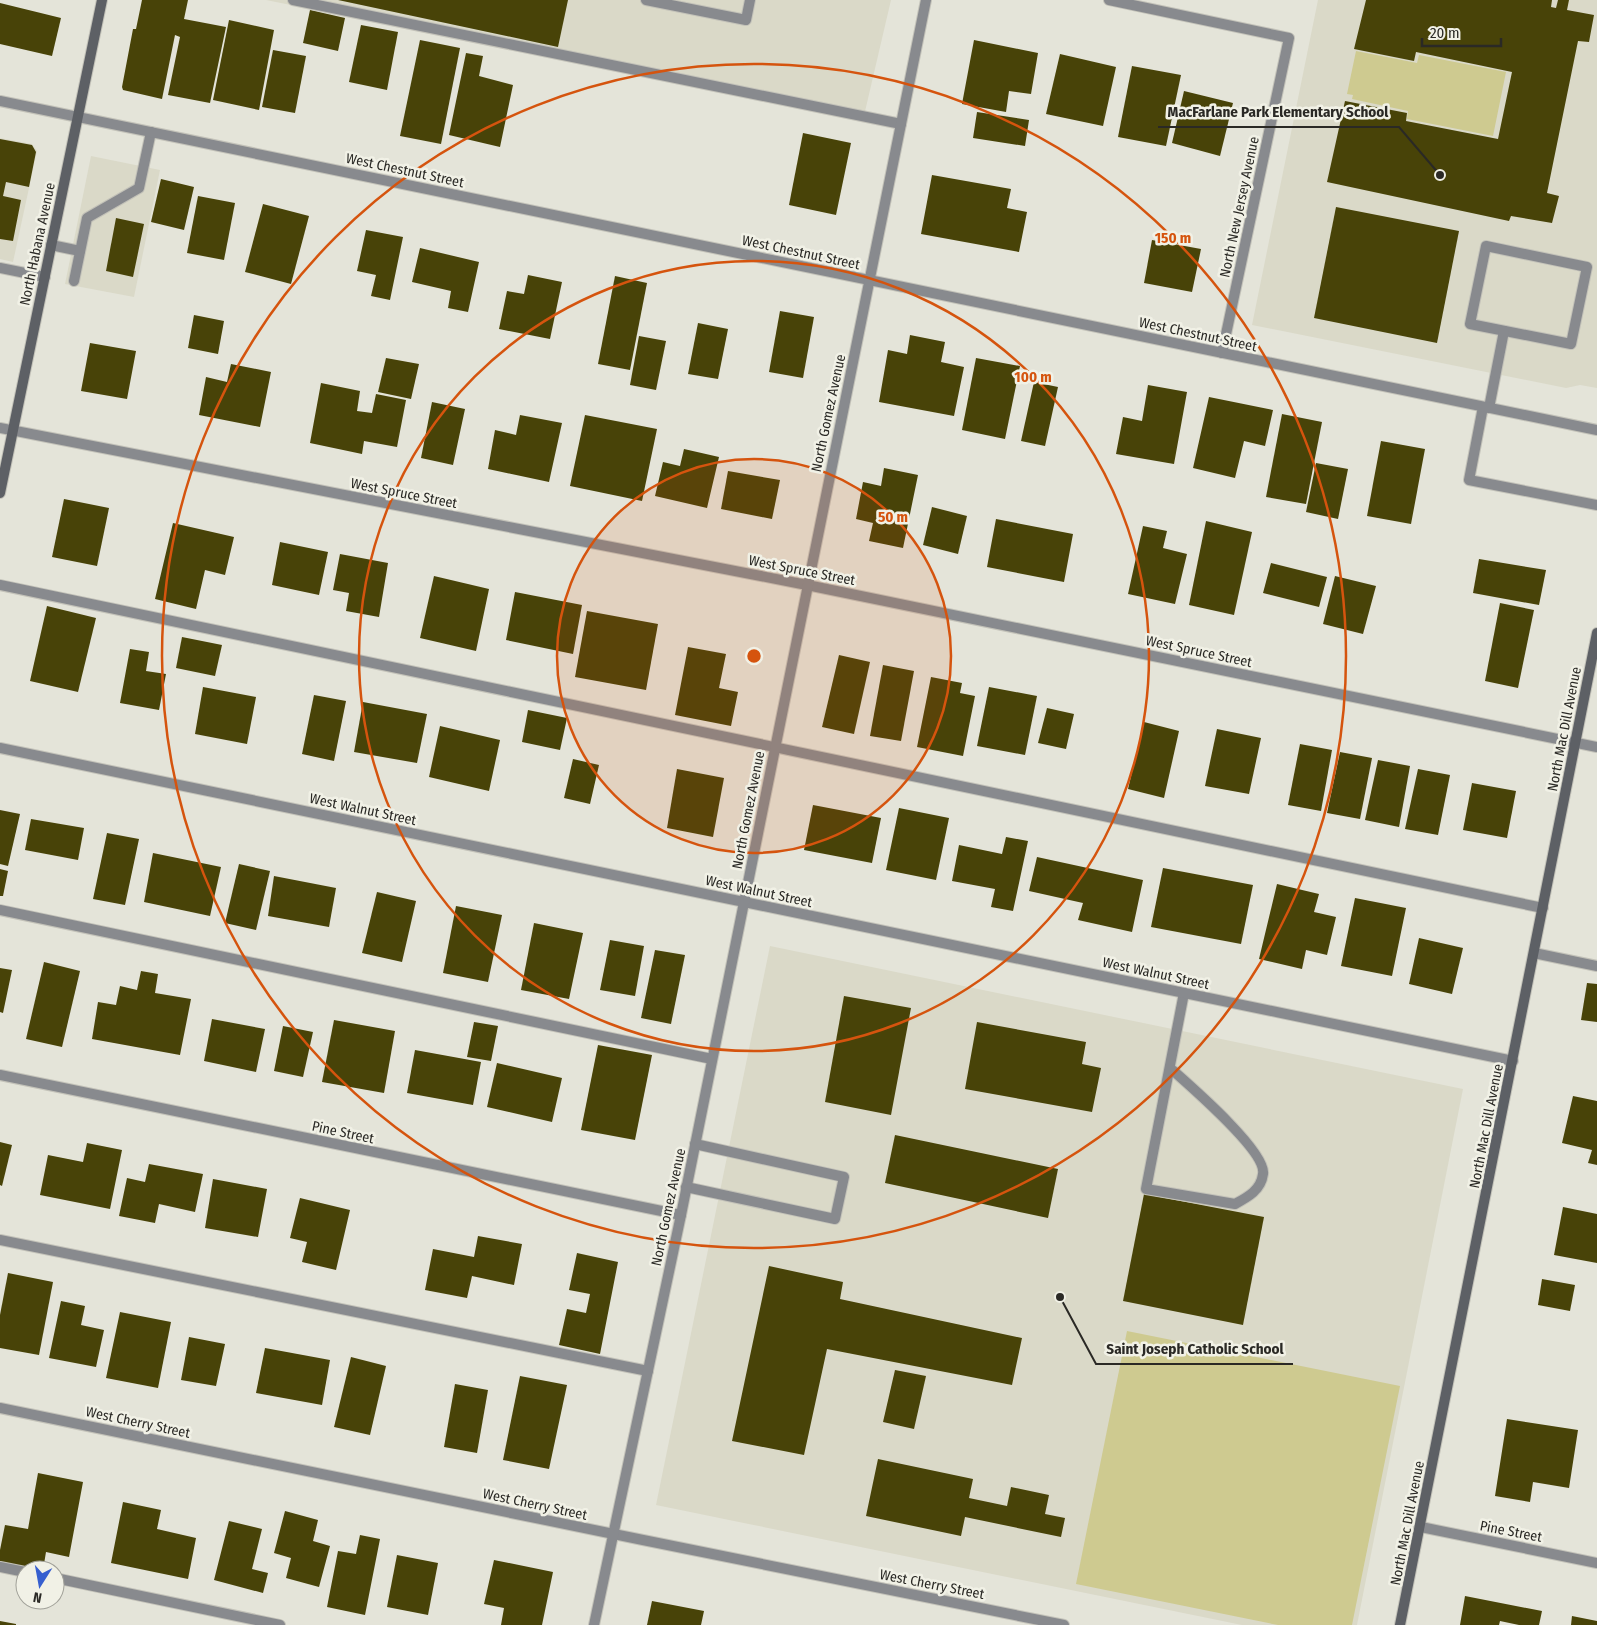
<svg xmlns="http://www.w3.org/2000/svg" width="1597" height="1625" font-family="'Fira Sans Condensed',sans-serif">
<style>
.built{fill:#dad9c8}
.green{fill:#ceca90}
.building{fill:#484308}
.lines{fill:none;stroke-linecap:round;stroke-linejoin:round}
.lane-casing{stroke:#c3c2b9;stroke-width:12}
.street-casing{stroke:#c3c2b9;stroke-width:12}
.secondary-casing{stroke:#c3c2b9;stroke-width:12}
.lane{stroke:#888a8e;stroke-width:10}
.street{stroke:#888a8e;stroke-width:10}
.secondary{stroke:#5d6065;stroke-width:10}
.ring{fill:none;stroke:#d5540e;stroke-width:2.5}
.labels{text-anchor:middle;stroke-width:5;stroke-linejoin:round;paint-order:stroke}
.street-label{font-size:14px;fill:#2a2925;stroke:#f1f1e6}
.centre{fill:#d5540e;stroke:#f1f1e6;stroke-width:2.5}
.ring-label{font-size:15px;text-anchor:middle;font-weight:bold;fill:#d5540e;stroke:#f1f1e6;stroke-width:5;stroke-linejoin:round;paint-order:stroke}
.leader{fill:none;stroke:#2a2925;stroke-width:2}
.callout-dot{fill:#2a2925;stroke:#f1f1e6;stroke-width:2}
.callout-label{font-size:15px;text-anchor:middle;font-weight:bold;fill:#2a2925;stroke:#f1f1e6;stroke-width:5;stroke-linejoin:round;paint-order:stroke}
</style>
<rect width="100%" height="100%" fill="#e4e4d9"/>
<!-- built -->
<g class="built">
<polygon points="266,0 891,0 863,120"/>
<polygon points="1318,0 1597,0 1597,388 1580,385 1566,388 1252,325"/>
<polygon points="0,138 32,144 37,151 13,262 0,259"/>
<polygon points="91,156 160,170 134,297 65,284"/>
<polygon points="770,946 1463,1089 1357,1625 1242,1625 656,1505"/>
</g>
<!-- green -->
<g class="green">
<polygon points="1356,51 1417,63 1419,55 1506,72 1493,136 1407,119 1408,111 1352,99 1353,95 1347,94"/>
<polygon points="1127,1331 1400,1386 1352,1625 1278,1625 1076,1584"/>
</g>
<!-- building -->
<g class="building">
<polygon points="142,0 188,0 184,19 226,27 210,103 168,95 180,37 175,35 162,99 123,90 122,87 133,29 136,29"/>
<polygon points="338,0 568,0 558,47"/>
<polygon points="1366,0 1552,0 1551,7 1556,8 1558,0 1569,0 1567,10 1594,15 1589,42 1578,41 1547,193 1559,196 1552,223 1511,216 1509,221 1327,182 1345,101 1407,113 1406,121 1498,139 1512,72 1416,52 1414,61 1354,49"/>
<polygon points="0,3 61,18 52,56 0,44"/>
<polygon points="310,10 345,18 338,51 303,43"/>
<polygon points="229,20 274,30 259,110 213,100"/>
<polygon points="361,25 398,32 387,90 349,82"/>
<polygon points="420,40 460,48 441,144 400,136"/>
<polygon points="974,40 1038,53 1031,94 1009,91 1006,112 962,104"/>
<polygon points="273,50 306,56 295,113 262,107"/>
<polygon points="466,53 483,56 479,76 513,85 500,147 449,135"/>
<polygon points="1060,54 1116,67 1103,126 1046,114"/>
<polygon points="1132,66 1181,75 1166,146 1118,137"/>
<polygon points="1184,91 1233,103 1220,156 1172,143"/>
<polygon points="977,112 1029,120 1025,146 973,138"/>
<polygon points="803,133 851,143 836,215 789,205"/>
<polygon points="0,139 32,145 36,152 29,187 6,182 3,196 21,200 13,241 0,239"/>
<polygon points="932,175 1011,189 1007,208 1027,212 1019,252 921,234"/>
<polygon points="161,179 194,187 184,230 151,222"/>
<polygon points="198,196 235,203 224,260 187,253"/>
<polygon points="263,204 309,216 291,284 245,272"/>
<polygon points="1336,207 1459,231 1437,343 1314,318"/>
<polygon points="116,218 144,224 133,277 106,271"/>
<polygon points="366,230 403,237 390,300 371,296 376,275 357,271"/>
<polygon points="1152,240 1201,249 1192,292 1144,283"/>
<polygon points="420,248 479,262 468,312 448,308 451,291 412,282"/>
<polygon points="528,275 562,282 550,339 499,329 507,291 524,294"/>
<polygon points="615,276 647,283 630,370 598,364"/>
<polygon points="780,311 814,317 803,378 769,372"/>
<polygon points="194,315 224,321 218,354 188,348"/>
<polygon points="698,323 728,329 718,379 688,374"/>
<polygon points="910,335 945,342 941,362 964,367 954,416 879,402 888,350 907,354"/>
<polygon points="639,336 666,341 656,390 630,385"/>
<polygon points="90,343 136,351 127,399 81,391"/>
<polygon points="386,358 419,364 411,399 378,392"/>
<polygon points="976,358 1020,366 1005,439 962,430"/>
<polygon points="231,364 271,372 260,427 199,415 206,377 227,382"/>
<polygon points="1034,382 1058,387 1045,446 1021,441"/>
<polygon points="321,383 360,391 357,411 372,413 376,394 406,400 397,447 364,441 362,454 310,443"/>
<polygon points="1148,385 1187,392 1174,464 1116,454 1123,417 1142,421"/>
<polygon points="1209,397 1273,410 1265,446 1244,441 1235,478 1193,468"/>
<polygon points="432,402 465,409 453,465 421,458"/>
<polygon points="1282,414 1322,422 1306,504 1266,497"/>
<polygon points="520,415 562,423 549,482 488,469 495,430 516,435"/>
<polygon points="585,415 657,429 642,501 570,486"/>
<polygon points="1381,441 1425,449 1411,524 1367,516"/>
<polygon points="684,449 719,457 707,508 655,496 663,462 680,466"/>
<polygon points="1316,463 1348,469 1338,519 1306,512"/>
<polygon points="884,468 918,475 903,548 869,541 873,523 856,519 863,482 881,486"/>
<polygon points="728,471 780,480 772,519 721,509"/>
<polygon points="64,499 109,508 97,566 52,557"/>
<polygon points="932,507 967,516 958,554 923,545"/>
<polygon points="996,519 1073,534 1064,582 987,567"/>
<polygon points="1206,521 1252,532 1234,615 1189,605"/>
<polygon points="173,523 234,537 225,575 205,570 196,609 155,599"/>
<polygon points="1143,526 1167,531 1163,548 1187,554 1175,604 1128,594"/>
<polygon points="280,542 328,552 319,595 272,585"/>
<polygon points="340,554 388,563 379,617 346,611 349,593 333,590"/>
<polygon points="1479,559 1546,570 1539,605 1473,593"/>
<polygon points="1271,563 1327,577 1319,607 1263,593"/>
<polygon points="434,576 489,589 476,651 420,638"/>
<polygon points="1335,576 1376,586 1363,634 1323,624"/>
<polygon points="515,592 582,605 573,654 506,640"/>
<polygon points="1500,603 1534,610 1518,688 1485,681"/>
<polygon points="47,606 96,618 78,692 30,681"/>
<polygon points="587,611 658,624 646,690 575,677"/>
<polygon points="182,637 222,645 215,676 176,668"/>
<polygon points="688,647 726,654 719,688 738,692 731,726 675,715"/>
<polygon points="130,649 149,652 146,671 166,674 159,710 120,703"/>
<polygon points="839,655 870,662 854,734 822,727"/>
<polygon points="883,665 914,671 901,741 870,736"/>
<polygon points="931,677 962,683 960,693 975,696 963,756 917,747"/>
<polygon points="203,687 256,697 247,744 195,734"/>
<polygon points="989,687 1037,696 1025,755 977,746"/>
<polygon points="314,695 346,701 334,761 302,754"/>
<polygon points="363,702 427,714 417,763 354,752"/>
<polygon points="1047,708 1074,714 1066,749 1038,743"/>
<polygon points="528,710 567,718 560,750 522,742"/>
<polygon points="1144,722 1179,731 1164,798 1128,789"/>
<polygon points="440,726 500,740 489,791 429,777"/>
<polygon points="1217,729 1261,738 1249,794 1205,786"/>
<polygon points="1300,744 1332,750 1321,811 1288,805"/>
<polygon points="1340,752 1372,758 1360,819 1327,813"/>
<polygon points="573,759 599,765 590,804 564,798"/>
<polygon points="1378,760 1410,766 1399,827 1365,820"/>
<polygon points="677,769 724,778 713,837 667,828"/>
<polygon points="1418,769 1450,775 1438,835 1405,829"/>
<polygon points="1472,783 1516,791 1507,838 1463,830"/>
<polygon points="813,805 881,818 872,863 804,850"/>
<polygon points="899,808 949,818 936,880 886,870"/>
<polygon points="0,810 20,814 8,866 0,864"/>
<polygon points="31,819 84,828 78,860 25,850"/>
<polygon points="107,833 139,839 125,905 93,899"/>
<polygon points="1006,837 1028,841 1013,911 991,907 995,889 952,881 959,845 1002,854"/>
<polygon points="153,853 221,867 210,916 144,902"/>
<polygon points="1037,857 1143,880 1132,932 1078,920 1083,903 1029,891"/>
<polygon points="239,864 270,871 256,930 225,923"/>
<polygon points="1163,868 1253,885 1241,944 1151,927"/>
<polygon points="0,869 8,871 3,896 0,896"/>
<polygon points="274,876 336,888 329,927 268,916"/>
<polygon points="1277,884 1319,894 1314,912 1336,917 1327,955 1306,950 1302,969 1259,959"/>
<polygon points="377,892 416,901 402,962 362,953"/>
<polygon points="1355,898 1406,908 1392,976 1341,966"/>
<polygon points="456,906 502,915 488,982 443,973"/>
<polygon points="534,923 583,933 569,999 521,990"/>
<polygon points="1419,938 1463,948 1452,994 1409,984"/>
<polygon points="610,940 644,946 635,996 600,990"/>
<polygon points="655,950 685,955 671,1024 641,1018"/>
<polygon points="44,962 80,971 62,1047 26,1039"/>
<polygon points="0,968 12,970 3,1013 0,1012"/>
<polygon points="141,971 158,974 155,993 191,999 180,1055 92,1039 98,1002 116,1005 120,986 137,990"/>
<polygon points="1587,983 1597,984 1597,1022 1581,1020"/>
<polygon points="844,996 911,1008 891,1115 825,1102"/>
<polygon points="212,1019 265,1029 256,1072 204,1061"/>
<polygon points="334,1020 395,1031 384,1093 322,1082"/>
<polygon points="474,1022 498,1026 491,1061 467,1057"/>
<polygon points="977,1022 1086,1042 1082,1064 1101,1068 1092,1112 965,1089"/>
<polygon points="283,1026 313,1032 303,1077 274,1071"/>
<polygon points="598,1045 652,1055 635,1140 581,1130"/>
<polygon points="415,1050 481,1062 473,1105 407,1093"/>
<polygon points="497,1063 562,1078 552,1122 487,1107"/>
<polygon points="1573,1096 1597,1101 1597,1165 1588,1163 1592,1150 1562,1143"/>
<polygon points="895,1135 1058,1169 1048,1218 885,1183"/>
<polygon points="0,1142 12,1145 2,1186 0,1185"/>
<polygon points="87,1143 122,1150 110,1209 40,1195 48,1155 83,1162"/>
<polygon points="149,1164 203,1174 195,1212 159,1204 155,1223 119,1216 127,1178 145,1182"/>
<polygon points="213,1179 267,1189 258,1237 205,1228"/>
<polygon points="1144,1194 1264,1217 1243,1325 1123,1301"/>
<polygon points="300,1198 350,1210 336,1270 302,1262 307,1242 290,1238"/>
<polygon points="1563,1207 1597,1214 1597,1263 1554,1255"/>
<polygon points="478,1236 522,1244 514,1285 472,1276 467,1298 425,1290 433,1249 474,1257"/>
<polygon points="577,1253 618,1262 600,1354 559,1345 567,1309 586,1313 590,1294 569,1290"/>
<polygon points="769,1266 843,1282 840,1299 1022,1338 1012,1385 827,1349 804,1455 732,1441"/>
<polygon points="8,1273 53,1282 39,1355 0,1348 0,1315"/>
<polygon points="1542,1279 1575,1285 1570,1311 1538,1305"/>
<polygon points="61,1301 85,1306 81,1325 104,1330 96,1367 49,1358"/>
<polygon points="120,1312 171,1322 158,1388 106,1378"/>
<polygon points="189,1337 225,1344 216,1386 181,1380"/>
<polygon points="265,1348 330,1360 322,1405 256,1393"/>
<polygon points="351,1357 386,1366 370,1435 334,1427"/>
<polygon points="895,1370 926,1376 914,1429 883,1422"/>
<polygon points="520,1376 567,1385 549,1469 503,1460"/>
<polygon points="455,1384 488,1390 477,1453 444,1447"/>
<polygon points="1507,1419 1578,1430 1569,1488 1533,1482 1530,1502 1495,1496"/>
<polygon points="878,1459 973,1479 969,1498 1007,1506 1011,1487 1049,1495 1045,1514 1065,1518 1061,1537 965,1517 961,1536 866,1516"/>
<polygon points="38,1473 83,1482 69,1557 46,1552 43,1570 0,1563 0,1550 5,1525 28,1529"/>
<polygon points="123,1502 161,1510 157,1529 196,1538 188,1579 111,1563"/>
<polygon points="285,1511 318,1520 313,1541 330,1546 319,1587 286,1578 291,1558 274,1553"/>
<polygon points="229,1521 262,1529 252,1569 268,1573 263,1593 214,1580"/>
<polygon points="360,1535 380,1539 365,1615 327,1607 338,1551 356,1554"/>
<polygon points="397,1555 438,1563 428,1615 387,1607"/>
<polygon points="494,1560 553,1572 542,1625 501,1625 504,1608 484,1604"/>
<polygon points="1465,1596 1542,1611 1539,1625 1519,1625 1500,1621 1499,1625 1460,1625"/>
<polygon points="652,1601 704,1611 701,1625 647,1625"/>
<polygon points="1572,1616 1597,1621 1597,1625 1571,1625"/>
<polygon points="0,1621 16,1624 16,1625 0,1625"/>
</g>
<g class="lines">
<!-- lane casing -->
<g class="lane-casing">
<g id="lane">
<polyline points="293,0 901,124"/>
<polyline points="646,0 746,20 750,0"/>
<polyline points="51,245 80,251"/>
<polygon points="1486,246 1587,267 1571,344 1470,324"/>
<polyline points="0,268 45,277"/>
<polyline points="74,281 87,218 139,188 151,132"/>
<polyline points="1483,407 1469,480 1597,505"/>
<polyline points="1489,408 1504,331"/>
<polyline points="0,585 1543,908"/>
<polyline points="0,910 712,1059"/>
<polyline points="1534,953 1597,966"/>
<path d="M1170,1068C1188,1084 1267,1152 1263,1174C1261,1190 1248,1197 1235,1204L1146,1189L1184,993"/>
<polyline points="686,1187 835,1219 844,1177 695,1144"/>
<polyline points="0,1240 648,1371"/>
<polyline points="0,1567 25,1572"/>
<polyline points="55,1578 280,1625"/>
</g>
</g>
<!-- street casing -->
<g class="street-casing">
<g id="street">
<polyline points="1109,0 1289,38 1222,353"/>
<polyline points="0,101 1597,430"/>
<polyline points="0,428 807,585 1597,747"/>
<polyline points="0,748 1513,1061"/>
<polyline points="0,1075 681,1215"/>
<polyline points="0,1408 643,1540 1064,1625"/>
<polyline points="1421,1527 1597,1563"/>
<polyline points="594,1625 681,1215 926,0"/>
</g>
</g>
<!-- secondary casing -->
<g class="secondary-casing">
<g id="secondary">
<polyline points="0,493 102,0"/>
<polyline points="1400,1625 1597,633"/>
</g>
</g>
<!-- lane -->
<use href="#lane" class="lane"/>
<!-- street -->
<use href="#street" class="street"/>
<!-- secondary -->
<use href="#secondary" class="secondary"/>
</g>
<!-- distance rings -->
<circle cx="754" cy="656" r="197" fill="#d5540e" fill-opacity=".12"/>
<g class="ring">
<circle cx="754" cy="656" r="197"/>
<circle cx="754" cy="656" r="395"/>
<circle cx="754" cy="656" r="592"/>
</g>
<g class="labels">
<!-- street labels -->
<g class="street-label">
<text transform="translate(405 170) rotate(12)" y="5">West Chestnut Street</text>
<text transform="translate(1239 207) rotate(-78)" y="5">North New Jersey Avenue</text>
<text transform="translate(37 244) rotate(-78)" y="5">North Habana Avenue</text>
<text transform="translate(801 252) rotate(12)" y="5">West Chestnut Street</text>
<text transform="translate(1198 334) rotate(12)" y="5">West Chestnut Street</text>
<text transform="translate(828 413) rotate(-78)" y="5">North Gomez Avenue</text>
<text transform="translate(404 493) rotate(11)" y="5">West Spruce Street</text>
<text transform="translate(802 570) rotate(11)" y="5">West Spruce Street</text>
<text transform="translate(1199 651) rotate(12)" y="5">West Spruce Street</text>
<text transform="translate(1564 729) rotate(-79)" y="5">North Mac Dill Avenue</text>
<text transform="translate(363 809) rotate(12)" y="5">West Walnut Street</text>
<text transform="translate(748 810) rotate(-79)" y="5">North Gomez Avenue</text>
<text transform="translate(759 891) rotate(12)" y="5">West Walnut Street</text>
<text transform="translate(1156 973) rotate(12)" y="5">West Walnut Street</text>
<text transform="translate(1486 1126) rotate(-79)" y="5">North Mac Dill Avenue</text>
<text transform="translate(343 1132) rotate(12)" y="5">Pine Street</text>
<text transform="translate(668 1207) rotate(-78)" y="5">North Gomez Avenue</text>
<text transform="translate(138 1422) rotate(12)" y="5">West Cherry Street</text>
<text transform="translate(535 1504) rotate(12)" y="5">West Cherry Street</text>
<text transform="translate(1407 1523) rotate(-79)" y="5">North Mac Dill Avenue</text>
<text transform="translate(1511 1531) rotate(11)" y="5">Pine Street</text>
<text transform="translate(932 1584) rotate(11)" y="5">West Cherry Street</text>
</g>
</g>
<circle cx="754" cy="656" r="8" class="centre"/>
<g class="ring-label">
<text x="1173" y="243">150 m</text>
<text x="1033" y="382">100 m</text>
<text x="893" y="522">50 m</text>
</g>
<!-- callouts -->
<path class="leader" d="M1440 175L1399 127H1158M1060 1297L1096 1364H1293"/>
<g class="callout-dot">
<circle cx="1440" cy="175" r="5"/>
<circle cx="1060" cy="1297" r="5"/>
</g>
<g class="callout-label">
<text x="1278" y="117">MacFarlane Park Elementary School</text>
<text x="1195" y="1354">Saint Joseph Catholic School</text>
</g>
<!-- north arrow -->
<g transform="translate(40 1585) rotate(191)"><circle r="24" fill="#f1f1e6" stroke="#a1a199"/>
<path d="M0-4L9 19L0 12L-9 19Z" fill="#365fcf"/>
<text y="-8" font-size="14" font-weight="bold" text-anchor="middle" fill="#2a2925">N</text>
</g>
<!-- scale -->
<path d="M1422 38v8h79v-8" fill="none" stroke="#2a2925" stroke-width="2.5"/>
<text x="1430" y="38" font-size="15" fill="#2a2925" stroke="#f1f1e6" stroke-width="4" paint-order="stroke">20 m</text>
</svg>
